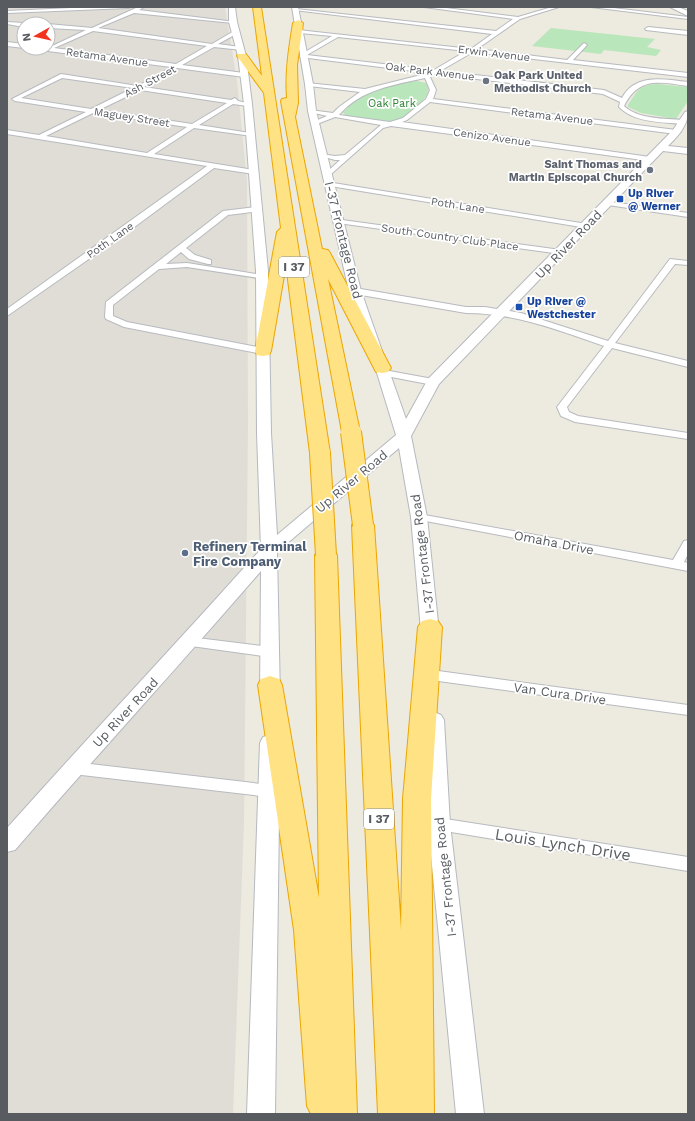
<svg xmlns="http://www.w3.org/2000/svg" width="695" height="1121" font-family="'Work Sans',sans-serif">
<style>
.industrial{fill:#e0ddd7;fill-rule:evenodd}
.green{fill:#b9e6ba}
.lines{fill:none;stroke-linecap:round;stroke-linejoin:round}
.street-casing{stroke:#b7babf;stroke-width:2}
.secondary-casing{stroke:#b5b9bf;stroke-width:2}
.highway-casing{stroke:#eca600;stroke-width:2}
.street{fill:#fff;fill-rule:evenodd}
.secondary{fill:#fff;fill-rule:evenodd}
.highway{fill:#ffe284;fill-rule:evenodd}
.highway-bridge-casing{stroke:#eca600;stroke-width:22;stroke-linecap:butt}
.highway-bridge{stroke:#ffe284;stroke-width:20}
.worship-dot{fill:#6b7280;stroke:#fff;stroke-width:1.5}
.transit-dot{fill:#1a4fb4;stroke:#fff;stroke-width:1.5}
.service-dot{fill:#5c6f8a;stroke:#fff;stroke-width:1.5}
.labels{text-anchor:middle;stroke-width:3.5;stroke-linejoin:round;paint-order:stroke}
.far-street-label{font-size:11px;fill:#585c61;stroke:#fff}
.far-worship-label{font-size:11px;font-weight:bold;fill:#5b616d;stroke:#fff;text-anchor:start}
.far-park-label{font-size:11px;fill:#2e8234;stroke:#fff}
.far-transit-label{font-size:11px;font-weight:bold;fill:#164399;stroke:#fff;text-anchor:start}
.shield{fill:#fff;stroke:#8a8d90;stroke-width:1}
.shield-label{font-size:12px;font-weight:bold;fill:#585c61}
.street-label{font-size:13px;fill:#585c61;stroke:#fff}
.service-label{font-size:13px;font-weight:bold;fill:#4e5e75;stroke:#fff;text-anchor:start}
.near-street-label{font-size:16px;fill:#585c61;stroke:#fff}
</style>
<rect width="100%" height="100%" fill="#edeadf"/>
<!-- industrial -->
<path class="industrial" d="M7,7H225L228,25L237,81L247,181L248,423L244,823L233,1114H7ZM24,24H48V48H24Z"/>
<!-- green -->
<g class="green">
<polygon points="551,28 655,39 647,47 661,50 656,56 604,50 601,54 532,46"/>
<path d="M417,81L426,83C428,87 429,90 427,94C425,101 404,118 397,121C387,124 349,121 343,113C358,93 393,83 417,81Z"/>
<path d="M658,84L688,87V101L676,119L641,113L628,107V105C638,90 639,85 658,84Z"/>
</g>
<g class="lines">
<!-- street casing -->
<g class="street-casing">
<g id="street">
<polygon points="93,7 130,7 128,8 7,13 7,11"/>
<path d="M138,7H144L139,10L235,22L233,23L134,13L98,28L212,44L234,31H238V33L218,44L240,47L242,48V50L214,47L182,65L244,73L247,75L244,77L177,68L144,87L231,100L235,98L238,101L251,104L248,106L233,104L199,125L250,133L252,134V136L194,128L154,154L254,170L257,172L254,174L214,168L129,231L7,316V309L207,166L7,134V130L39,135L86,112L15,101L12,99L61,74L138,86L171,67L48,51L39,48H48L86,30L48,28V24L92,28ZM93,31L207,46L176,64L54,48ZM62,78L133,88L91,109L21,98ZM140,90L227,103L192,124L99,110ZM93,113L187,127L147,153L46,136Z"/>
<path d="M424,7H438L518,17L552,7H559L520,19L477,49L567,60L584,43L587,45L573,60L688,73V77L473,52L440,71L604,90L622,98C635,73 665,79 688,82V86C660,82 639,76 624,106C639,120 664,118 683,120L686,122L683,124C662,122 635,123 619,107L620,102L603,94L435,74L430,77L436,90L433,99L676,130L679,132L676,134L430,102L407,120L402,122L650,157L653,159L650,161L391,126L383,128L330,175H326V173L340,160H335L321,156V154L335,156L345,155L381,125L335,117L317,124H313V122L327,116L310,112V110L333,113L339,107L360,92L309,86L307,85V83L365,89L429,73L300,57V55L332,36L300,33L298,32V30L471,49L492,34L294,10L296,9L496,31L513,19ZM338,37L466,51L434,70L307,55ZM425,78L430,90L426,99L403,118L390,122L339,115C361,89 394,85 425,78Z"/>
<polygon points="591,7 605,7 688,17 688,19"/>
<polygon points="7,22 24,23 26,24 24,24 24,27 7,24"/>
<polygon points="648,27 688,31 688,35 646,30 645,29"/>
<polygon points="7,42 24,44 24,48 7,46"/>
<polygon points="327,182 587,224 591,226 587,228 330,186 326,184"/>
<polygon points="605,201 688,213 688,217 608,205 605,205"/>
<polygon points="257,207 261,209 260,211 228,215 186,248 195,255 211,260 211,264 208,264 189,259 181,252 166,264 187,263 262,275 266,277 265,279 187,267 159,269 113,305 113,316 127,322 263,348 268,351 266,353 263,354 124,327 106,319 105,317 106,302 223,211"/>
<polygon points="335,219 561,250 565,252 561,254 338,223 334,221"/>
<path d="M670,259L688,261V265L675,264L615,343L688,361V367L612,348L567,407L569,412L578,416L688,433V439L575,422L561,416L557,407L604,346C558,330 515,313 466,313L355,294L351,291L355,288L466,307H485L521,313L608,341Z"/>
<polygon points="384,370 433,379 438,382 433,385 381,375 379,373 381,371"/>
<polygon points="419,514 673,560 684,541 688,540 688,554 684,562 688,563 688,571 415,519 413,517 415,515"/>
<polygon points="189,637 270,647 275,649 277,652 275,655 270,657 184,645 182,642 184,639"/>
<polygon points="431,670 688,705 688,715 431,680 426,678 424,675 426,672"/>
<polygon points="73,762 270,785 275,787 278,791 275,795 270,797 73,774 68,772 66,768 68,764"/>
<polygon points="439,818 688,857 688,871 439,830 434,829 431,824 434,819"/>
</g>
</g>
<!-- secondary casing -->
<g class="secondary-casing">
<g id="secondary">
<path d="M229,7H235L237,22L246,56L252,104L268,271L271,433L277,535L396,435L377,373L349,291L308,111L305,84L292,7H298L313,84L316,111L361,291L406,419L428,379L673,130L685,112L688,111C688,126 678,136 668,146L688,148V154L663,151L439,384L411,436L427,517L440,642L438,647L431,648L424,647L422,642L411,517L399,448L277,552L280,698L277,703L270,705L263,703L260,698L261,571C180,665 96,756 15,850L7,852V828C91,734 177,643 261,549L257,433L256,271L244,104L238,56L229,22Z"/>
<polygon points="670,7 678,7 688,11 688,16"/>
<polygon points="434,712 441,715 444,720 450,824 484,1114 456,1114 428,824 424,720 427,715"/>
<polygon points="270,735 277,737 280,743 275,1114 247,1114 260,743 263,737"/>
</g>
</g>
<!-- highway casing -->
<g class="highway-casing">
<g id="highway">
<polygon points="253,7 261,7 330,453 327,457 320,459 313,457 310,453 286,264 271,351 269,355 263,356 257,355 255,351 277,232 281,228 264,93 237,56 238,54 246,54 262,76"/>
<path d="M298,20L303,23L297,65L298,103L295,117L322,249L328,250L330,253L391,368L388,372L382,373L376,372L328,279L360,432L358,436L351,438L344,436L342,432L281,101L282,99L287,98C285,72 289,48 293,23Z"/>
<polygon points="363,518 370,520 374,525 401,930 403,799 418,627 422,621 430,619 438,621 442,627 431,799 434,1114 378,1114 352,525 356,520"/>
<polygon points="326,548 334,550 337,555 357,1114 311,1114 307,1106 294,930 258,685 261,679 270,676 279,679 282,685 319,898 315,555 318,550"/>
</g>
</g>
<!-- street -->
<use href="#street" class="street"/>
<!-- secondary -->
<use href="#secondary" class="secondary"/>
<!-- highway -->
<use href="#highway" class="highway"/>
<!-- highway-bridge casing -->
<g class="highway-bridge-casing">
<g id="highway-bridge">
<polyline points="351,432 363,525"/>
<polyline points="320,453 326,555"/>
</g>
</g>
<!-- highway-bridge -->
<use href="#highway-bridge" class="highway-bridge"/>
</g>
<!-- markers -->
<g class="worship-dot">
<circle cx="486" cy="81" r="4"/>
<circle cx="650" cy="170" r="4"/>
</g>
<g class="transit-dot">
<rect x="616" y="195" width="8" height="8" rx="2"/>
<rect x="515" y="303" width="8" height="8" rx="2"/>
</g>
<circle class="service-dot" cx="185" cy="553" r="4"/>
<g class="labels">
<!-- far-street labels -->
<g class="far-street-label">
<text transform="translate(494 53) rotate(7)" y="4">Erwin Avenue</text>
<text transform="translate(107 57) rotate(8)" y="4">Retama Avenue</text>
<text transform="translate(430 71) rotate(7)" y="4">Oak Park Avenue</text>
<text transform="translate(150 81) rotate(-28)" y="4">Ash Street</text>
<text transform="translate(552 116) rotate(7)" y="4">Retama Avenue</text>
<text transform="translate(132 117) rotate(9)" y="4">Maguey Street</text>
<text transform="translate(492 137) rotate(8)" y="4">Cenizo Avenue</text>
<text transform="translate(458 205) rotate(9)" y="4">Poth Lane</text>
<text transform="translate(450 237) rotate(8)" y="4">South Country Club Place</text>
<text transform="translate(110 240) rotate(-35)" y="4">Poth Lane</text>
</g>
<!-- far-worship labels -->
<g class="far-worship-label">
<text x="494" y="79">Oak Park United<tspan x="494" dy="13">Methodist Church</tspan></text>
<text x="642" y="168" text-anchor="end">Saint Thomas and<tspan x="642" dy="13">Martin Episcopal Church</tspan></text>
</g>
<!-- far-park labels -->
<g class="far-park-label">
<text x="392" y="107">Oak Park</text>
</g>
<!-- far-transit labels -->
<g class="far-transit-label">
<text x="628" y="197">Up River<tspan x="628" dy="13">@ Werner</tspan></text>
<text x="527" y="305">Up River @<tspan x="527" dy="13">Westchester</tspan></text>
</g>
<!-- shield labels -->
<g class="shield">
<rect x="279" y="257" width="30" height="20" rx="3"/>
<rect x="364" y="809" width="30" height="20" rx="3"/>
</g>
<g class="shield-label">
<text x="294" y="271">I 37</text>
<text x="379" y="823">I 37</text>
</g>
<!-- street labels -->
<g class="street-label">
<text transform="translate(344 240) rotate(76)" y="5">I-37 Frontage Road</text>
<text transform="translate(568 244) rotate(-46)" y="5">Up River Road</text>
<text transform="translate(351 481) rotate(-40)" y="5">Up River Road</text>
<text transform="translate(554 542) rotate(11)" y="5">Omaha Drive</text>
<text transform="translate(422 554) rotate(-97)" y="5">I-37 Frontage Road</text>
<text transform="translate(560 693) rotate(8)" y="5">Van Cura Drive</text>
<text transform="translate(125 712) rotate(-47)" y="5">Up River Road</text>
<text transform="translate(445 877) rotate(-96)" y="5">I-37 Frontage Road</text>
</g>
<!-- service labels -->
<g class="service-label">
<text x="193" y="551">Refinery Terminal<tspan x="193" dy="15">Fire Company</tspan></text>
</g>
<!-- near-street labels -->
<g class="near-street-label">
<text transform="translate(563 844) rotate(9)" y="6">Louis Lynch Drive</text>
</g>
</g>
<!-- border -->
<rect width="695" height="1121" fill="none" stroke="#585c61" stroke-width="16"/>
<!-- north arrow -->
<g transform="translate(36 36) rotate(262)"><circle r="19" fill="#ffffff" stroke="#bcbec0"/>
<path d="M0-3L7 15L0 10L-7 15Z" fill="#f2341f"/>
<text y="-6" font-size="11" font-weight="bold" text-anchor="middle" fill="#585c61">N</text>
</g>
</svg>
